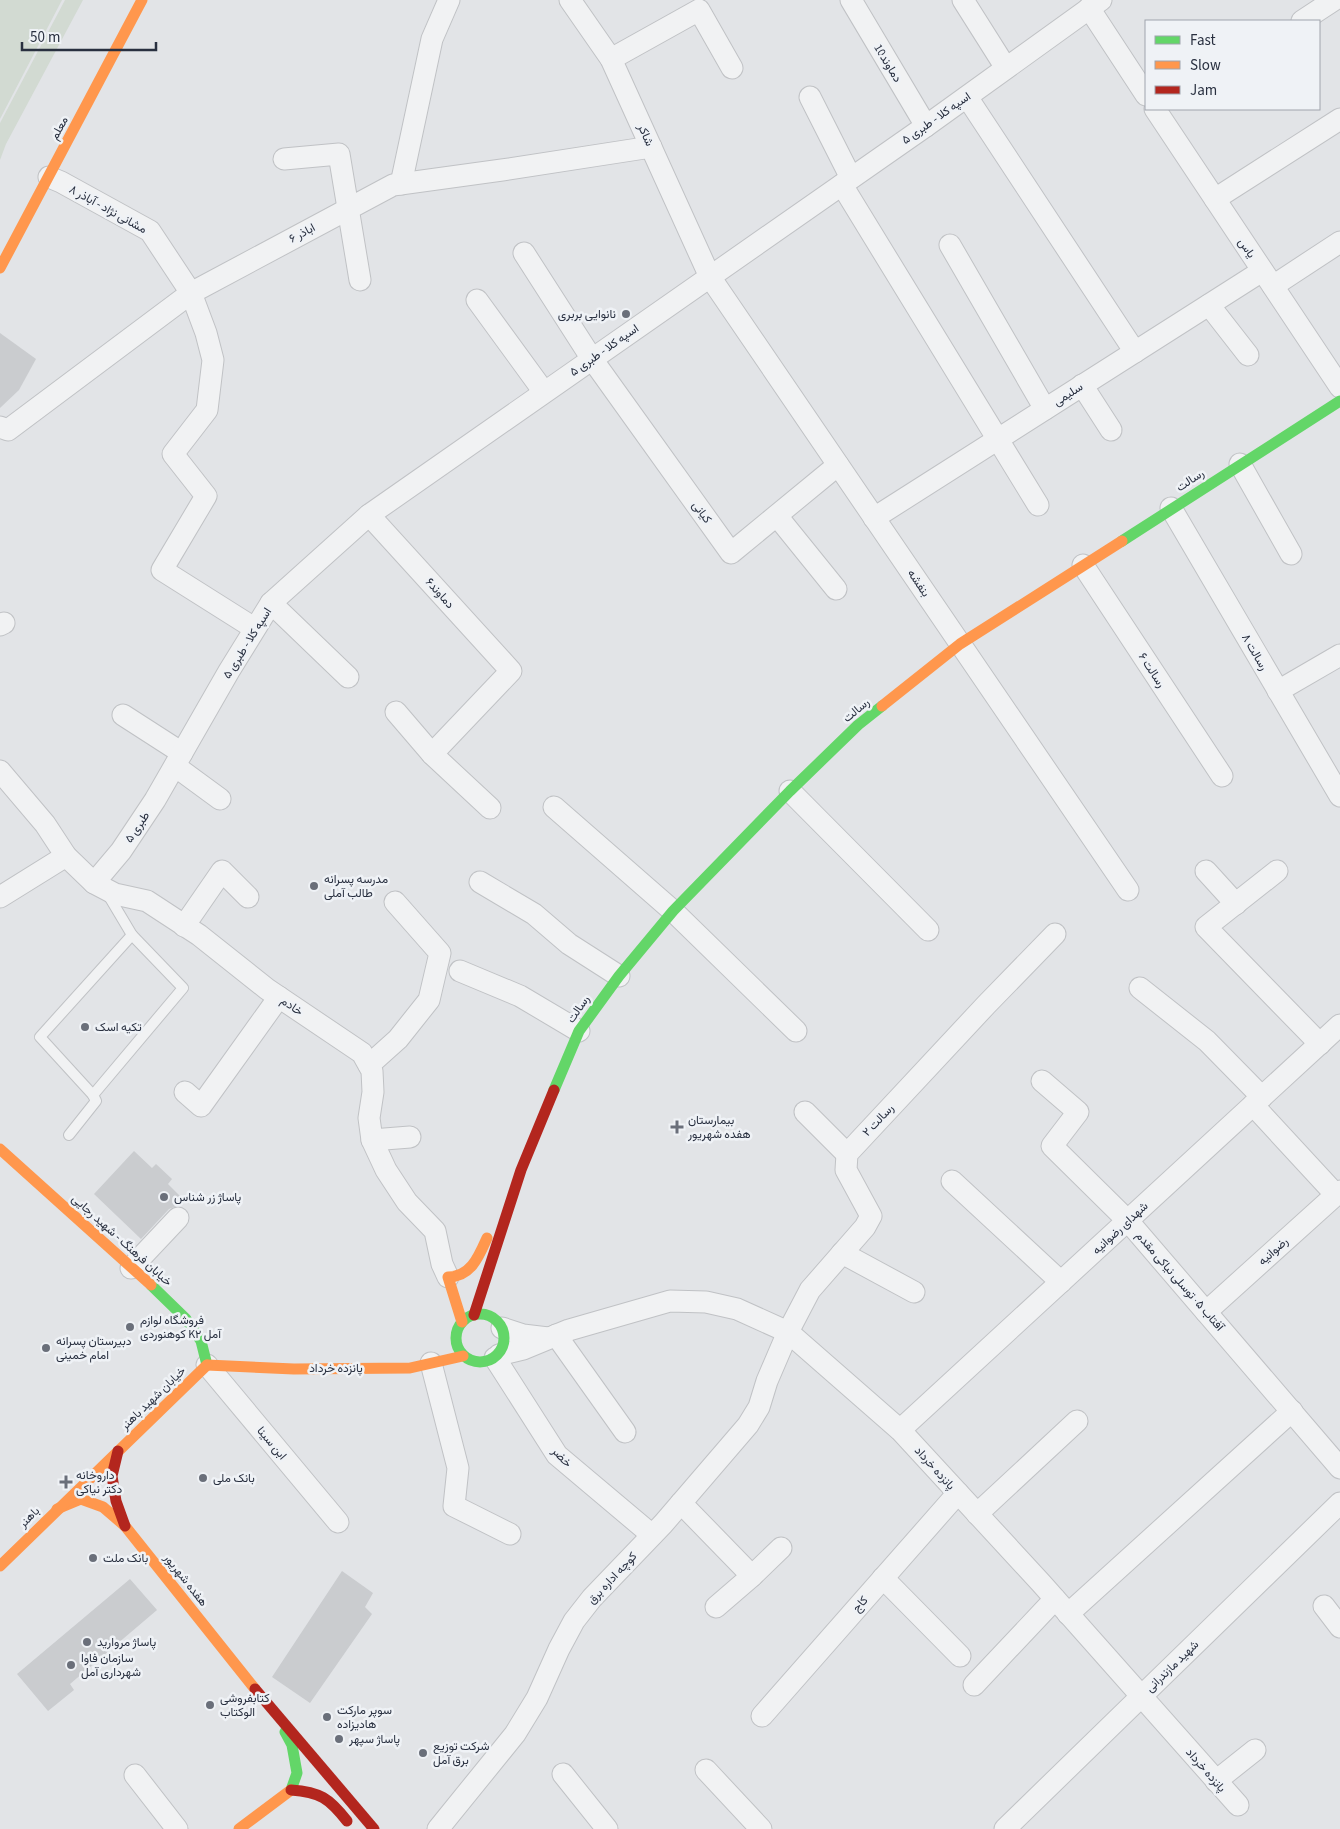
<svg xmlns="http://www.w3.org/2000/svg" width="1340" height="1829" font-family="'Source Sans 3',Vazirmatn,sans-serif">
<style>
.green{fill:#d2dad2}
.building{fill:#cacccf}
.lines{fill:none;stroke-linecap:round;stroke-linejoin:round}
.lane-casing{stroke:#c0c2c5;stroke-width:12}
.street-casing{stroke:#c0c2c5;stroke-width:23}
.lane{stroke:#f1f2f3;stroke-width:10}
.street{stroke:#f1f2f3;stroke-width:21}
.fast{stroke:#63d668;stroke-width:11}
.slow{stroke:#ff974d;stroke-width:11}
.jam{stroke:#b3261e;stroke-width:11}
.poi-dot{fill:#6a6f7a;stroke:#eff2f6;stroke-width:2}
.labels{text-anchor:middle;stroke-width:5;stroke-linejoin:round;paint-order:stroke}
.street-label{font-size:12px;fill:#293040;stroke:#eff2f6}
.poi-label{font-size:12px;fill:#293040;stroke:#eff2f6;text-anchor:start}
</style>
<rect width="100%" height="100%" fill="#e2e4e7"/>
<!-- green -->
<g class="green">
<polygon points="0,0 62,0 0,119"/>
<polygon points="65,0 83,0 6,144 0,160 0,123"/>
</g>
<!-- building -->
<g class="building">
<polygon points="0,333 36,359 19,390 0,408"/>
<polygon points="134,1151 152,1168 156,1164 172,1179 168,1184 183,1199 177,1206 169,1209 141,1239 94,1194"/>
<polygon points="342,1571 373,1593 365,1607 372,1614 310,1703 272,1677"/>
<polygon points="130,1579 157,1610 70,1684 74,1690 48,1711 17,1674"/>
</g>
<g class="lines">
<!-- lane casing -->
<g class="lane-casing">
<g id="lane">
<polyline points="93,1095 183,988 132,935 107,893"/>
<polyline points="69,1135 96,1101 93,1095 40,1037 132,935"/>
</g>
</g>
<!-- street casing -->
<g class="street-casing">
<g id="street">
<polyline points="570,0 611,59 710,277 1128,890"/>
<polyline points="851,0 926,126"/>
<polyline points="963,0 1006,68"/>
<polyline points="1089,8 1146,95"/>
<polyline points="1302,21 1334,0"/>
<polyline points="611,59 699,10 732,68"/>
<polyline points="810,97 851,178"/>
<polyline points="967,97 1135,352"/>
<polyline points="1155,109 1340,387"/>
<polyline points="284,159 339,154 360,280"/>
<polyline points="49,177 61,182 150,231 191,293 206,333 213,360 207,410 173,454 206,496 162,570 254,628"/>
<polyline points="401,184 432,39 449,0"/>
<polyline points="842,185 1038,505"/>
<polyline points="1215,199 1340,119"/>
<polyline points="950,245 1045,409"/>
<polyline points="524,253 592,359 731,553 838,465"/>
<polyline points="1273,286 1340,242"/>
<polyline points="477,300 544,392"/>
<polyline points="1209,305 1248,355"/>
<polyline points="1082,385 1111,430"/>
<polyline points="0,427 8,430 191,293 393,185 502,170 651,147"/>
<polyline points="1240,464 1291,554"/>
<polyline points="1171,508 1340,796"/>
<polyline points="369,515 511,671 432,754"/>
<polyline points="777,516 836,589"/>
<polyline points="874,518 1262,271"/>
<polyline points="1083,565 1222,776"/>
<polyline points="271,603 348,677"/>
<polyline points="0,625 4,623"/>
<polyline points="1278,691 1340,655"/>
<polyline points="396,712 432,754 490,808"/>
<polyline points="123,715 182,753"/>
<polyline points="175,766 220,799"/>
<polyline points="0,771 45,824 66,856 94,883 115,894 147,901 199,935 267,989 362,1053 372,1071 373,1092 369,1118 372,1140 386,1170 407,1202 435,1231 442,1264 448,1277"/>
<polyline points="790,791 928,930"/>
<polyline points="554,807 673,911 796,1031"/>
<polyline points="1206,871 1236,904"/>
<polyline points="1277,871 1206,927 1320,1044"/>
<polyline points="480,882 534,914 569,944 619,976"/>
<polyline points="94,883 121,851 155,800 229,671 271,603 369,515 926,126 1101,0"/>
<polyline points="0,897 66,856"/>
<polyline points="184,926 222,871 248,897"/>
<polyline points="460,971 520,996 579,1031"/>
<polyline points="1140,988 1207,1041 1262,1097"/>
<polyline points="369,1065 398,1039 429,1000 440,953 395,902"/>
<polyline points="1042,1081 1078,1112 1052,1146 1128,1221 1340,1468"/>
<polyline points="185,1092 201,1106 279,997"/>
<polyline points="1253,1105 1336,1195"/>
<polyline points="805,1112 847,1154"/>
<polyline points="372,1140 410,1137"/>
<polyline points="952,1181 1061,1282"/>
<polyline points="842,1253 914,1292"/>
<polyline points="131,1268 178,1218"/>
<polyline points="1206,1312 1340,1191"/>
<polyline points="502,1328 523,1335 548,1338"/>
<polyline points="556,1335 625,1432"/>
<polyline points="499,1355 523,1349 569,1330 670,1301 706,1302 737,1309 788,1332 900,1430 1041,1583 1238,1805"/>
<polyline points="495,1358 557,1455 652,1535"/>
<polyline points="431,1363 458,1468 454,1506 510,1534"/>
<polyline points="207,1365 338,1522"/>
<polyline points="900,1430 1340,1025"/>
<polyline points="681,1503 752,1576"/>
<polyline points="977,1514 1077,1421"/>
<polyline points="883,1578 960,1656"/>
<polyline points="1324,1606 1340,1627"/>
<polyline points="716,1607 752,1576 781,1548"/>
<polyline points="1068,1614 1292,1411"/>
<polyline points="974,1685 1055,1599"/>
<polyline points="762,1716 958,1493"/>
<polyline points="706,1770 761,1829"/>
<polyline points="563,1774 607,1829"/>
<polyline points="135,1775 177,1829"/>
<polyline points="1216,1781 1255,1750"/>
<polyline points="438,1829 515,1734 537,1698 559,1649 574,1621 592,1598 663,1524 748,1425 759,1407 767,1381 788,1332 810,1290 865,1227 871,1216 846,1170 847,1154 986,1005 1055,934"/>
<polyline points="1005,1829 1340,1503"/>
</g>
</g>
<!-- lane -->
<use href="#lane" class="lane"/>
<!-- street -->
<use href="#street" class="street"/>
<!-- fast -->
<g class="fast">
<polyline points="1122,541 1340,401"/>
<polyline points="554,1090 579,1031 619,976 673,911 790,791 858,725 882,706"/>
<polyline points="151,1285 186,1319 201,1341 207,1365"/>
<circle cx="480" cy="1338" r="24"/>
<polyline points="285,1732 292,1745 297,1773 291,1790"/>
</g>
<!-- slow -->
<g class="slow">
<polyline points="0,268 142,0"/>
<polyline points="882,706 960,644 1122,541"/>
<polyline points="0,1149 151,1285"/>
<path d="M462,1322L448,1277C471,1277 479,1256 487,1238"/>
<polyline points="207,1365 294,1369 410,1368 463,1356"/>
<polyline points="57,1509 81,1499 103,1507 125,1526 255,1689"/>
<polyline points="0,1566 207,1365"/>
<polyline points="239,1829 291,1790"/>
</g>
<!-- jam -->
<g class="jam">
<polyline points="474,1315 521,1170 554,1090"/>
<polyline points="118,1451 112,1476 116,1501 125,1526"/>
<polyline points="255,1689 374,1829"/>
<path d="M291,1790C320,1792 329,1798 347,1821"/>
</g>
</g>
<!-- markers -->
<g class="poi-dot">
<circle cx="626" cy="314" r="5"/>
<circle cx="314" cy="886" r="5"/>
<circle cx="85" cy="1027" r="5"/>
<path d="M674.5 1119.5h5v5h5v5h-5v5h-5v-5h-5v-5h5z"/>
<circle cx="164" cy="1197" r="5"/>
<circle cx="130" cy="1327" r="5"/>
<circle cx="46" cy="1348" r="5"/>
<circle cx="203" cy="1478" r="5"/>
<path d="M63.5 1474.5h5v5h5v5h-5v5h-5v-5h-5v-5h5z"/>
<circle cx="93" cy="1558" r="5"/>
<circle cx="87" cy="1642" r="5"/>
<circle cx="71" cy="1665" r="5"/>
<circle cx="210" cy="1705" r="5"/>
<circle cx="327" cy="1717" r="5"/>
<circle cx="339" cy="1739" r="5"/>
<circle cx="423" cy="1753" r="5"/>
</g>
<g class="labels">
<!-- street labels -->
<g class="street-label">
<text transform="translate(888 63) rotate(59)" y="4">دماوند10</text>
<text transform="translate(936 118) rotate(-35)" y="4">اسپه کلا - طبری ۵</text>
<text transform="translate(59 128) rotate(-62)" y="4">معلم</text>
<text transform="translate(646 135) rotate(66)" y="4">شاکر</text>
<text transform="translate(108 209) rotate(29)" y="4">مشانی نژاد - آباذر ۸</text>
<text transform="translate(302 233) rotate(-28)" y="4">اباذر ۶</text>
<text transform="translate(1247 248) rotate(56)" y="4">یاس</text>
<text transform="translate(604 350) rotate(-35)" y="4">اسپه کلا - طبری ۵</text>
<text transform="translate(1068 394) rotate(-33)" y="4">سلیمی</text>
<text transform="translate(1190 480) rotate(-33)" y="4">رسالت</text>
<text transform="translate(702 512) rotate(54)" y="4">کیانی</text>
<text transform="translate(919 583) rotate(56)" y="4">بنفشه</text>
<text transform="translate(440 593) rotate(48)" y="4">دماوند۶</text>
<text transform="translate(247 643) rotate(-58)" y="4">اسپه کلا - طبری ۵</text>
<text transform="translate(1255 652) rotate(60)" y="4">رسالت ۸</text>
<text transform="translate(1152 670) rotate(57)" y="4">رسالت ۶</text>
<text transform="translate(856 710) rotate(-40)" y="4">رسالت</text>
<text transform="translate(137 827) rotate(-56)" y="4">طبری ۵</text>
<text transform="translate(292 1006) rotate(34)" y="4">خادم</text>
<text transform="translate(578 1009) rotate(-56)" y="4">رسالت</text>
<text transform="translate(878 1120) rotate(-47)" y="4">رسالت ۲</text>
<text transform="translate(1120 1228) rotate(-43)" y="4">شهدای رضوانیه</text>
<text transform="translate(122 1240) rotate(42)" y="4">خیابان فرهنگ - شهید رجایی</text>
<text transform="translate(1273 1251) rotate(-42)" y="4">رضوانیه</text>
<text transform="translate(1180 1281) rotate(49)" y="4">آفتاب ۵- توسلی نیاکی مقدم</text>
<text x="336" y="1372">پانزده خرداد</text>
<text transform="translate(153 1398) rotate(-44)" y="4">خیابان شهید باهنر</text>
<text transform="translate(272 1443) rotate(50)" y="4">ابن سینا</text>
<text transform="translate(562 1457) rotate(46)" y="4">خضر</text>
<text transform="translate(935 1468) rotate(48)" y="4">پانزده خرداد</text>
<text transform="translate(29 1517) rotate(-45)" y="4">باهنر</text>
<text transform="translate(612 1578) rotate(-47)" y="4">کوچه اداره برق</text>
<text transform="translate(186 1580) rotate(52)" y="4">هفده شهریور</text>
<text transform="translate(860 1604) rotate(-49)" y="4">کاج</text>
<text transform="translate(1172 1666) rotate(-44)" y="4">شهید مازندرانی</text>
<text transform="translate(1206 1770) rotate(49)" y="4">پانزده خرداد</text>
</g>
<!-- poi labels -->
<g class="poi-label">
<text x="616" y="318" text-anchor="end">نانوایی بربری</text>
<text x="324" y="883">مدرسه پسرانه<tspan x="324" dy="14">طالب آملی</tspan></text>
<text x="95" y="1031">تکیه اسک</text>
<text x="688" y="1124">بیمارستان<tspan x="688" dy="14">هفده شهریور</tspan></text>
<text x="174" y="1201">پاساژ زر شناس</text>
<text x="140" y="1324">فروشگاه لوازم<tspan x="140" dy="14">کوهنوردی K۲ آمل</tspan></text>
<text x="56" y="1345">دبیرستان پسرانه<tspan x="56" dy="14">امام خمینی</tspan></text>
<text x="76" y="1479">داروخانه<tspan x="76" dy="14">دکتر نیاکی</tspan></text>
<text x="213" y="1482">بانک ملی</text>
<text x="103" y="1562">بانک ملت</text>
<text x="97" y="1646">پاساژ مروارید</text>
<text x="81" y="1662">سازمان فاوا<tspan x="81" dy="14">شهرداری آمل</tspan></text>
<text x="220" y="1702">کتابفروشی<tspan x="220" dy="14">الوکتاب</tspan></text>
<text x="337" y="1714">سوپر مارکت<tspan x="337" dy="14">هادیزاده</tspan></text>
<text x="349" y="1743">پاساژ سپهر</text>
<text x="433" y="1750">شرکت توزیع<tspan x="433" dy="14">برق آمل</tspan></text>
</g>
</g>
<!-- legend -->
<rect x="1145" y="20" width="175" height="90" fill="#eff2f6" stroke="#a0a4ad"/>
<rect x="1155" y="36" width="25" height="8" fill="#63d668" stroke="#a0a4ad"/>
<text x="1190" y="45" font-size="15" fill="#293040">Fast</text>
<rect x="1155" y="61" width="25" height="8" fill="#ff974d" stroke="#a0a4ad"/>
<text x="1190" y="70" font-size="15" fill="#293040">Slow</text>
<rect x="1155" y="86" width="25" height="8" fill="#b3261e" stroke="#a0a4ad"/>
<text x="1190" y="95" font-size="15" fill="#293040">Jam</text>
<!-- scale -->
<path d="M22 42v8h134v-8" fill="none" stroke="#293040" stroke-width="2.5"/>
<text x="30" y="42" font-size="15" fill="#293040" stroke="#eff2f6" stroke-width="4" paint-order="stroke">50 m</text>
</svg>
